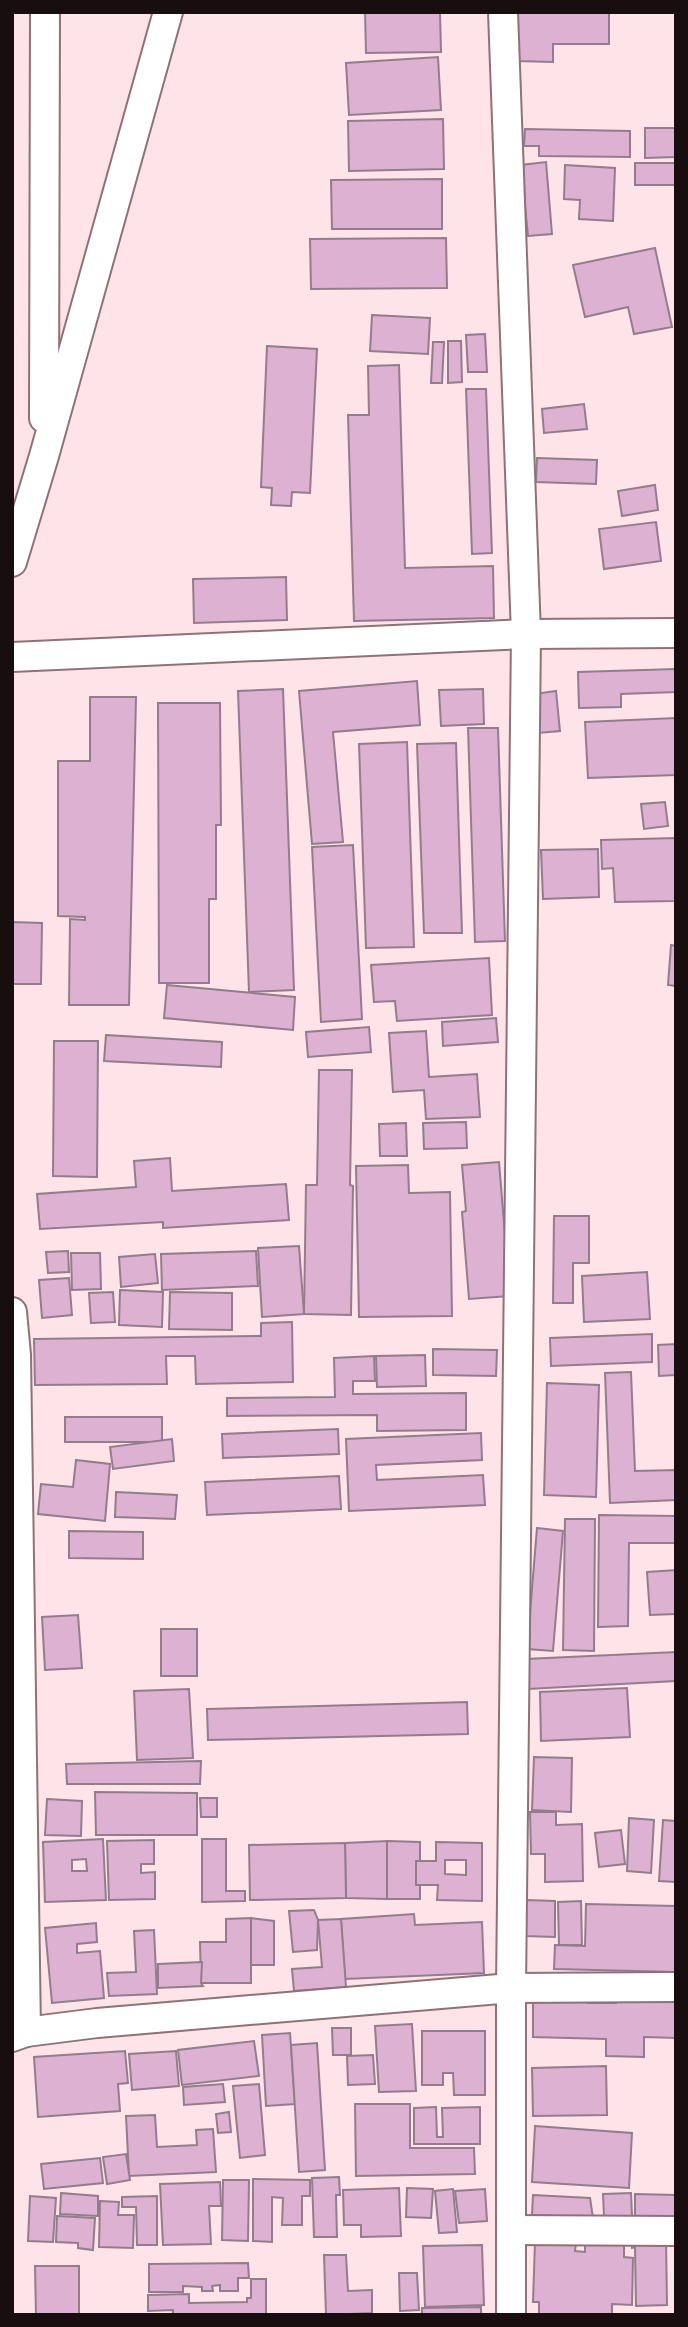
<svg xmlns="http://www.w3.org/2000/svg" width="688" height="2327" font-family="'Noto Serif',serif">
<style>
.building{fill:#ddb1d2;stroke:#937d8d;stroke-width:2;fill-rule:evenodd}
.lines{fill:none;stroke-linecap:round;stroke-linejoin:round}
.street-casing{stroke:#8e7277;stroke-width:32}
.street{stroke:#fff;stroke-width:28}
</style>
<rect width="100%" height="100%" fill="#fee4e8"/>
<!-- building -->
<g class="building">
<polygon points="365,12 440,12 441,52 366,53"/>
<polygon points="517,12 609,12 609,44 553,44 553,62 516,61"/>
<polygon points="438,57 441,110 349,115 346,63"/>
<polygon points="443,119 444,169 349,171 348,121"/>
<polygon points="645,128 676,128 676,157 645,158"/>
<polygon points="525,129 630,131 630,157 539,156 539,146 524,146"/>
<polygon points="546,162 552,234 528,236 521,165"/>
<rect x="635" y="163" width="41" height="22"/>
<polygon points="565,165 615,168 613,221 579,219 580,200 564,199"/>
<polygon points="442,179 442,229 332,229 331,180"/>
<polygon points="446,238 447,288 311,289 310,239"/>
<polygon points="655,248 672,327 634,334 628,307 585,317 573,265"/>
<polygon points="372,315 430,318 428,354 370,351"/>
<polygon points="485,334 487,372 468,372 466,335"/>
<polygon points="448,341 461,341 462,382 448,383"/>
<polygon points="433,342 444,342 442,383 431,383"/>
<polygon points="267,346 317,349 310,493 292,492 291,506 271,505 272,488 261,487"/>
<polygon points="399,365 405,568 493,566 494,618 354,621 348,415 369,415 368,366"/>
<polygon points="466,389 486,389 492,553 472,554"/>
<polygon points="584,404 587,429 544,433 542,409"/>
<polygon points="537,458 597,460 596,484 536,482"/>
<polygon points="655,485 658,510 622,516 618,491"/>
<polygon points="656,522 661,561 604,569 599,529"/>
<polygon points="286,577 287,620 194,623 193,579"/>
<polygon points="676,669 676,692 621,694 621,707 579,708 578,672"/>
<polygon points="417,681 420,725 333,732 343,842 312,844 299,691"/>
<polygon points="283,689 294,990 249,992 238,691"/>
<polygon points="483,689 484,724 441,726 439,690"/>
<polygon points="556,691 560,731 538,733 534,694"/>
<polygon points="90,697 136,697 129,1005 69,1005 70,919 85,920 85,917 58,916 58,761 90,761"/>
<polygon points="158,703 220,703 221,825 216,825 216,899 209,899 209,983 159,983"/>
<polygon points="676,718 676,775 588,778 585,722"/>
<polygon points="468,728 498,728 505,941 475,942"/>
<polygon points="407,742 414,947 366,948 359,744"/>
<polygon points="456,743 462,933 424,933 417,744"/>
<polygon points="665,802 668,826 644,829 641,804"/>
<polygon points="676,838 676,901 615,902 613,868 602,869 601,840"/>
<polygon points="353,845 362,1019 321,1022 312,847"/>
<polygon points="598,849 599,897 543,899 541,850"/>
<polygon points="12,922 42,923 41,984 12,984"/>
<polygon points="671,945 676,946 676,986 668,985"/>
<polygon points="489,958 492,1015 397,1021 395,1001 374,1002 371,965"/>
<polygon points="167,985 295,997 293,1030 164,1018"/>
<polygon points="496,1018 498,1042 443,1046 442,1022"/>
<polygon points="369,1027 371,1052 308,1057 306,1032"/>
<polygon points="426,1031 429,1077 477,1074 480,1117 426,1119 424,1090 393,1092 389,1033"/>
<polygon points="106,1035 222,1042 221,1067 104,1061"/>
<polygon points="54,1041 98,1041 97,1177 53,1176"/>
<polygon points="319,1070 352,1070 350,1185 353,1186 351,1315 304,1314 306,1185 317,1185"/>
<polygon points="466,1122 467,1148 424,1149 423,1123"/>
<polygon points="406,1123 407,1156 380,1156 379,1124"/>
<polygon points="170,1158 172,1191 286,1184 289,1220 163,1228 163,1222 40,1229 37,1194 136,1187 134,1161"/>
<polygon points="499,1162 510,1296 469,1299 462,1212 466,1211 462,1165"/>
<polygon points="408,1165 409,1193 450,1192 452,1316 359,1317 356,1166"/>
<polygon points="554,1216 589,1216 589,1263 573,1263 573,1303 553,1303"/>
<polygon points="299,1246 304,1314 262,1317 258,1248"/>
<polygon points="68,1251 69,1272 48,1273 46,1252"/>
<polygon points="256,1251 258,1286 162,1290 161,1254"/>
<polygon points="71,1253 100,1253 101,1289 72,1290"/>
<polygon points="155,1254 158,1283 121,1287 119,1257"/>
<polygon points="647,1272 650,1319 584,1322 582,1276"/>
<polygon points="69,1278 72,1315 42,1318 39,1280"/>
<polygon points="120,1290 163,1292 162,1327 119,1325"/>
<polygon points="113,1292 115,1322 91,1323 89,1293"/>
<polygon points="170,1292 232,1293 232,1330 169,1329"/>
<polygon points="292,1322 293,1382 196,1384 195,1356 166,1356 167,1384 35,1385 34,1339 261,1336 261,1323"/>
<polygon points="652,1334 652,1362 551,1366 550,1338"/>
<polygon points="676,1344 676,1375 659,1376 658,1345"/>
<polygon points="433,1349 497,1350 496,1376 433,1375"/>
<polygon points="425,1355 426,1386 377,1387 376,1356"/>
<polygon points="374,1356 375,1381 353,1381 353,1394 466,1393 466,1430 377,1431 377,1415 227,1416 227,1398 335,1397 334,1358"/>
<polygon points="631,1372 635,1471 676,1470 676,1500 610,1503 605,1373"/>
<polygon points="547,1383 599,1385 596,1497 544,1495"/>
<rect x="65" y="1417" width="97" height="25"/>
<polygon points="338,1429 339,1454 223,1458 222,1434"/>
<polygon points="481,1433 482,1460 376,1465 377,1480 483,1475 485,1505 349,1511 346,1439"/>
<polygon points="172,1439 174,1461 113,1469 110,1447"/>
<polygon points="76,1460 110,1464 105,1521 38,1514 41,1484 73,1487"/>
<polygon points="339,1476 341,1509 207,1515 205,1482"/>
<polygon points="116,1492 177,1495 175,1519 115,1517"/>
<polygon points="599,1515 676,1516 676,1543 629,1543 628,1626 598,1627"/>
<polygon points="565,1519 595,1519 594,1651 563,1650"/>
<polygon points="537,1528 563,1531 553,1651 527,1649"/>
<polygon points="69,1531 143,1532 143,1559 69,1558"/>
<polygon points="676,1570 676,1614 650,1615 647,1572"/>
<polygon points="78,1615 82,1668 45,1670 42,1617"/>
<rect x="161" y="1629" width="36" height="47"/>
<polygon points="676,1652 676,1681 528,1689 526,1659"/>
<polygon points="627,1688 630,1737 541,1741 540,1692"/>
<polygon points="189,1689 193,1758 137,1760 134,1691"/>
<polygon points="467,1702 468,1734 208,1740 207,1709"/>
<polygon points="534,1757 572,1758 571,1812 532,1810"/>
<polygon points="201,1761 200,1784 67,1784 66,1764"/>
<polygon points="95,1792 197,1793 197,1835 96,1835"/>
<polygon points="200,1798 217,1798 217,1817 201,1817"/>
<polygon points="47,1799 82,1801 81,1836 45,1835"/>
<polygon points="530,1812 556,1812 556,1825 582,1824 583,1881 545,1882 545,1854 531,1854"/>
<polygon points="629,1818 654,1820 651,1873 627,1871"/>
<polygon points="663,1820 676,1821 676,1882 659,1881"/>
<polygon points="621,1830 625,1864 599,1867 595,1833"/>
<path d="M103,1839L106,1900L45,1902L43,1842ZM86,1859L87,1871H72V1860Z"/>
<polygon points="202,1839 226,1839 226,1891 245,1891 245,1901 202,1902"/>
<polygon points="154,1840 154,1864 141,1864 141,1873 155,1872 155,1899 109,1900 107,1841"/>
<polygon points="387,1841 387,1899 346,1898 345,1843"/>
<polygon points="387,1841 420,1842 420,1899 387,1899"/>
<path d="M436,1842L482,1843V1901L437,1900L438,1885H416V1861H436ZM445,1860H466V1875L445,1874Z"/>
<polygon points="345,1843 346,1898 250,1900 249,1845"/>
<polygon points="526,1900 555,1901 555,1937 525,1936"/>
<polygon points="581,1901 582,1945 559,1945 558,1902"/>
<polygon points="586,1904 676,1906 676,1972 554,1969 555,1945 585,1946"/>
<polygon points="314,1910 318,1920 317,1950 293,1952 289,1911"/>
<polygon points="414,1914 415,1925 482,1922 484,1973 345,1979 341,1919"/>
<polygon points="251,1918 274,1921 274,1965 248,1965"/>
<polygon points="251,1918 251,1983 201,1983 200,1942 226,1942 226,1919"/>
<polygon points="341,1919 346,1987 294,1991 292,1969 322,1967 318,1920"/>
<polygon points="96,1923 97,1942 77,1944 77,1953 100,1951 104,1998 52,2003 45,1928"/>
<polygon points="154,1930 157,1994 109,1996 107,1973 136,1972 134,1931"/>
<polygon points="202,1962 201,1983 203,1986 158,1988 158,1964"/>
<polygon points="584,1992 588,2003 616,2003 616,1995 676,1996 676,2038 644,2037 644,2057 606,2056 606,2039 533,2037 533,2000"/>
<polygon points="412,2024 416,2091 379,2092 375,2026"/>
<polygon points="332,2028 351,2028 351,2055 333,2055"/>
<polygon points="422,2031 485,2031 485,2095 454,2095 453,2073 443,2073 443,2085 422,2085"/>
<polygon points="290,2033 295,2104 266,2106 262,2035"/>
<polygon points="254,2041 259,2076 182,2085 178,2050"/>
<polygon points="317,2043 325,2170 299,2172 291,2045"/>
<polygon points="125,2051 128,2083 118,2084 120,2111 38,2117 34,2057"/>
<polygon points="176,2051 179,2086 132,2090 129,2054"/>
<polygon points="373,2055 375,2084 348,2085 347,2056"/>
<polygon points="606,2066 607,2115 533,2116 532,2068"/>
<polygon points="223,2084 225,2102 184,2105 183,2087"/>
<polygon points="259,2084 265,2155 240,2158 233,2086"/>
<polygon points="355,2104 410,2104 410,2148 474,2148 475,2174 356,2176"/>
<polygon points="436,2107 437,2137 443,2137 442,2108 480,2107 480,2144 414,2144 414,2108"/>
<polygon points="229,2112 231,2132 218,2133 216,2114"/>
<polygon points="155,2115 157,2147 197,2145 196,2130 213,2129 216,2172 129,2176 126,2116"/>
<polygon points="535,2126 632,2133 629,2188 532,2182"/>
<polygon points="126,2154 130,2180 107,2184 103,2157"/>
<polygon points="100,2158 103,2183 44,2189 41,2164"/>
<polygon points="339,2177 340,2195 336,2195 337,2237 314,2237 312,2178"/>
<polygon points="253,2179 310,2180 310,2196 302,2196 302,2225 282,2225 283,2198 272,2197 272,2242 253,2241"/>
<polygon points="223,2180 249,2180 248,2241 222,2240"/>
<polygon points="220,2182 221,2206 209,2206 211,2244 163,2245 160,2184"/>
<polygon points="399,2188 401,2236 361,2237 361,2225 344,2225 343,2190"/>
<polygon points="407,2188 433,2189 431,2218 406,2217"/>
<polygon points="453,2189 457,2232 439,2233 435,2191"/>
<polygon points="485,2189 487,2221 459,2223 455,2191"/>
<polygon points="61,2193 98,2196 98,2216 60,2214"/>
<polygon points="631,2193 632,2216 604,2216 603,2194"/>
<polygon points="635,2194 676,2195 676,2219 635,2218"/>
<polygon points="533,2195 590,2198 593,2218 532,2215"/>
<polygon points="30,2196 56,2198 53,2242 28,2241"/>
<polygon points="157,2196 157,2245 137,2245 136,2207 122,2207 122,2197"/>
<polygon points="100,2201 119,2202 118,2215 134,2215 133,2248 99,2247"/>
<polygon points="57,2216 95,2218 93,2250 78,2248 78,2243 56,2242"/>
<polygon points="631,2239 666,2239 667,2305 636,2306 635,2247 632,2248"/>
<polygon points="535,2241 576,2243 575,2251 585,2252 585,2243 624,2244 624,2257 633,2258 632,2305 612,2304 612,2315 539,2315 539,2302 533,2302"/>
<polygon points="482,2245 484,2305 425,2307 423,2246"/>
<polygon points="324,2255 346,2255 348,2291 372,2290 372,2313 326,2315"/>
<polygon points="248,2263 249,2278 238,2278 238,2291 220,2291 220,2285 212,2286 213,2291 202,2291 202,2287 183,2286 183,2292 149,2292 149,2264"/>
<polygon points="35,2266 79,2266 79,2315 36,2315"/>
<polygon points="399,2273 417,2273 419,2310 400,2311"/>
<polygon points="251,2279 266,2279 266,2315 173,2315 173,2310 148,2311 148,2295 189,2294 189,2303 247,2302 247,2298 251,2298"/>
<polygon points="481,2307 481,2315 422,2315 422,2308"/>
</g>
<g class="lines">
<!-- street casing -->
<g class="street-casing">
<g id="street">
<polyline points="503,12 526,634 511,1988 511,2315"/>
<polyline points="44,418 45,12"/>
<polyline points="12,562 44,456 168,12"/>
<polyline points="12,657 526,634 676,633"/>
<polyline points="12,1312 16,1355 26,2032"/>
<polyline points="12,2037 26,2032 97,2023 511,1988 676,1987"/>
<polyline points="511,2230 676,2231"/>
</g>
</g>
<!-- street -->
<use href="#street" class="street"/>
</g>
<!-- border -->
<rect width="688" height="2327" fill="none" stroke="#180e10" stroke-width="28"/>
</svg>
